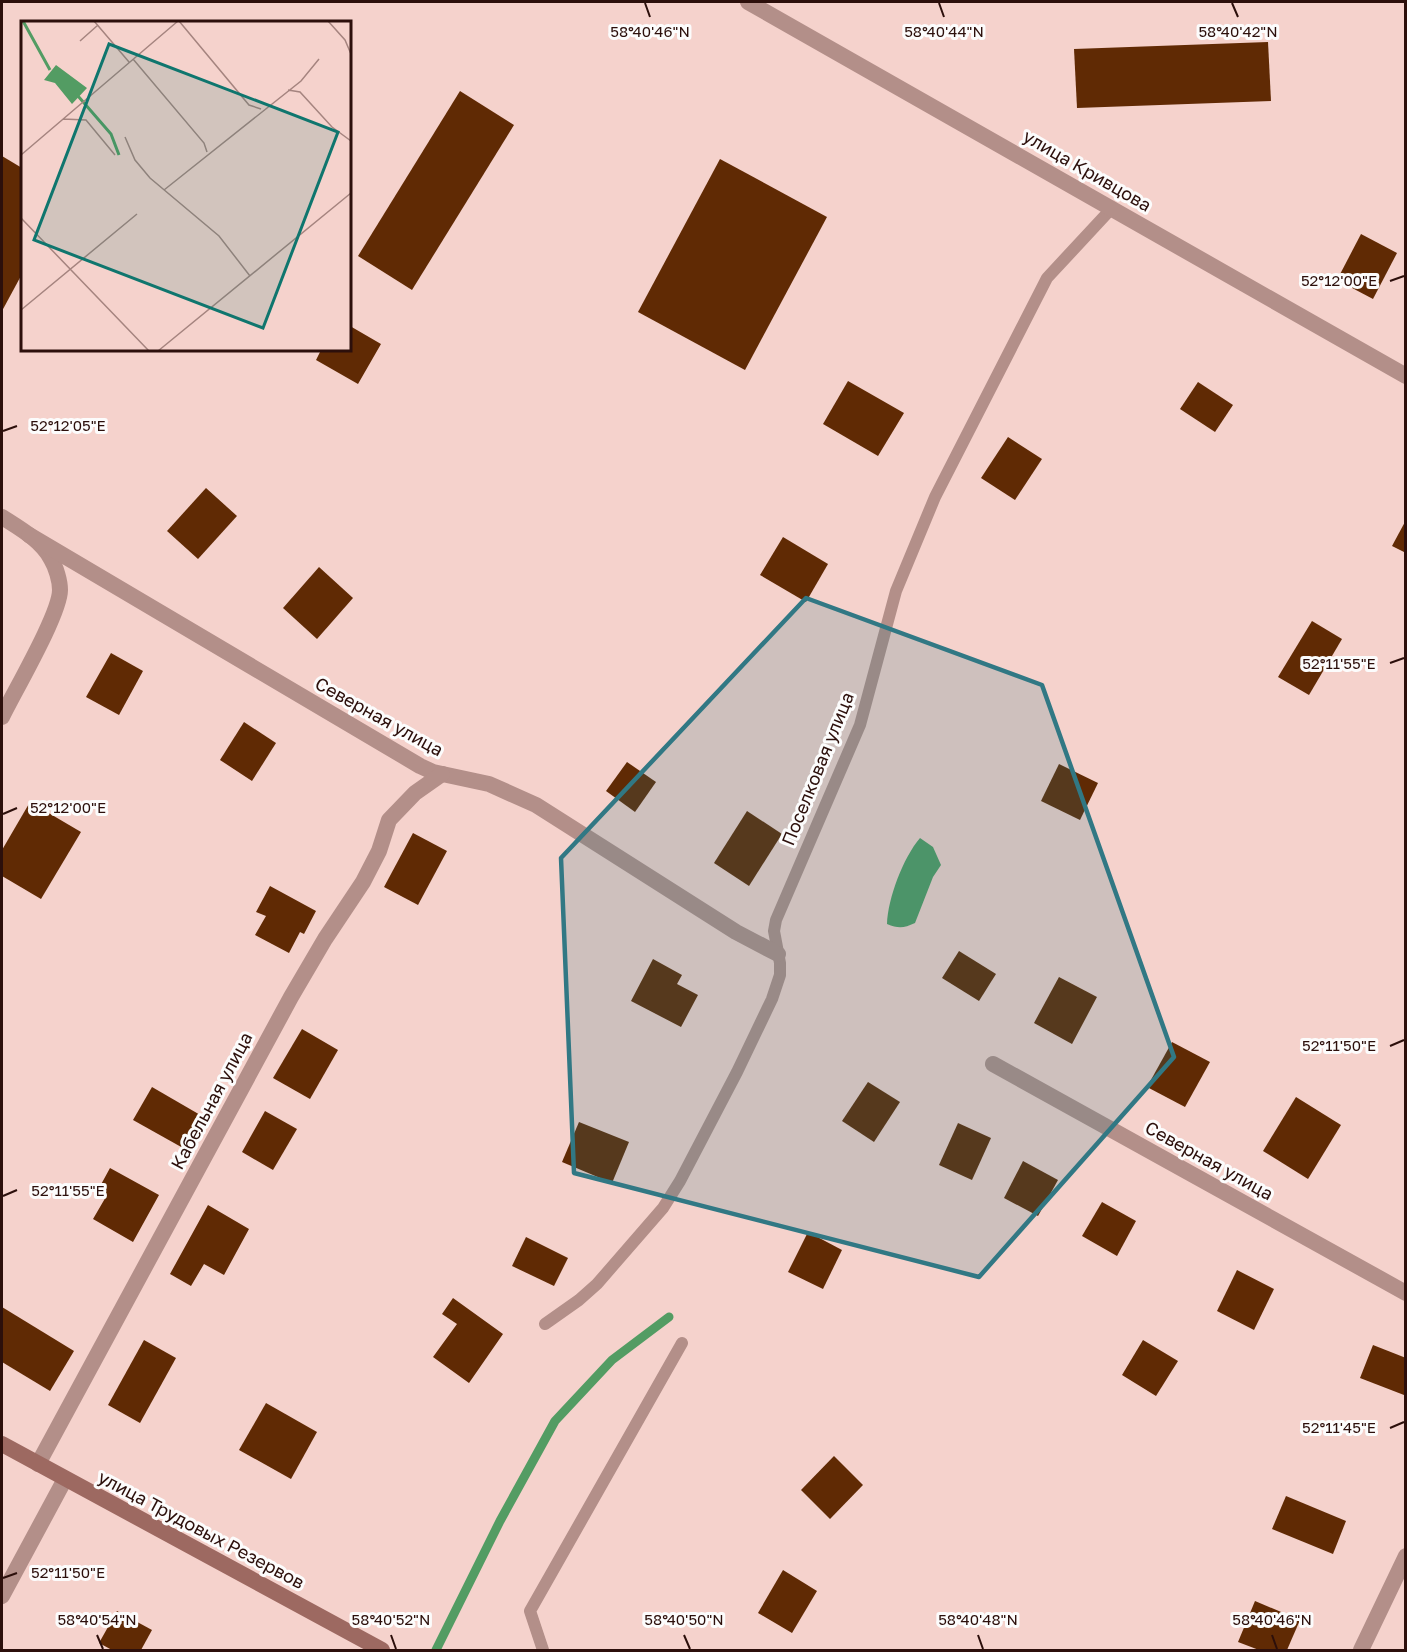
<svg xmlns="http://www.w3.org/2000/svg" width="1407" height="1652" font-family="'Golos Text',sans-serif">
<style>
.water{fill:#539c63}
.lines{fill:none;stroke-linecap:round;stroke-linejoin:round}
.stream{stroke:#539c63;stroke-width:9}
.building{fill:#602a04}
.service{stroke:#b38f89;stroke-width:12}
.minor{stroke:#b38f89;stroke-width:16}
.secondary{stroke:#9d6961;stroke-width:16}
.marked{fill:#317884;fill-opacity:0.2;stroke:#317884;stroke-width:4.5;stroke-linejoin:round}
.ticks{fill:none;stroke:#2c0f0b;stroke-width:2}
.labels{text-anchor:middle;stroke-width:6;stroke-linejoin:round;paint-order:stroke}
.street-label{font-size:18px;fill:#2c0f0b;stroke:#fcfcfc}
.inset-river{fill:none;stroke:#539c63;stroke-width:3}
.inset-road{fill:none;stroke:#a5847f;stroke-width:1.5}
.view{fill:#0f766e;fill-opacity:0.15;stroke:#0f766e;stroke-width:3}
.inset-edge{fill:none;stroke:#2c0f0b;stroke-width:3}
.ticks-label{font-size:15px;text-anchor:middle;fill:#2c0f0b;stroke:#fcfcfc;stroke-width:6;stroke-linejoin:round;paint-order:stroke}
</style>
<rect width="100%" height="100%" fill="#f5d2cc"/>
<!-- water -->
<path class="water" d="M920,838L933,847L941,865L933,877L915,923C904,928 899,929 887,924C888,898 903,858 920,838Z"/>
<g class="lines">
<!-- stream -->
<polyline class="stream" points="436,1650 500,1521 555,1421 612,1360 669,1317"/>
</g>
<!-- building -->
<g class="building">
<polygon points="1268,42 1271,101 1077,108 1074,49"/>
<polygon points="460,91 514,125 412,290 358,256"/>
<polygon points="2,156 22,168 22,274 2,311"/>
<polygon points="720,159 827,217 745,370 638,312"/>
<polygon points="1361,234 1397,253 1373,299 1337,280"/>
<polygon points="350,326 381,344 358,384 316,360 321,350 350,350"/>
<polygon points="848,381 904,413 878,456 823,424"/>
<polygon points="1198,382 1233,405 1215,432 1180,409"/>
<polygon points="1008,437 1042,459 1015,500 981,478"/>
<polygon points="206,488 237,516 198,559 167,531"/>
<polygon points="1406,520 1406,553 1392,546"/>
<polygon points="783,537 828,564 806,602 760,575"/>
<polygon points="319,567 353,598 317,639 283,608"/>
<polygon points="1312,621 1342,639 1309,695 1278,677"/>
<polygon points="111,653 143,671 119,715 86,697"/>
<polygon points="244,722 276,743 252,781 220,760"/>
<polygon points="627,762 656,782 635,812 606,791"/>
<polygon points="1059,764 1098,783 1080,820 1041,801"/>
<polygon points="30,802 81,832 41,899 2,876 2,850"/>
<polygon points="747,811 782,834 749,886 714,863"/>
<polygon points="413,833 447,851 418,905 384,887"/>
<polygon points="270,886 316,911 304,934 300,932 289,953 255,935 266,916 256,912"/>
<polygon points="959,951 996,974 979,1001 942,978"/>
<polygon points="653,959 682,975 677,984 698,995 681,1027 631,1001"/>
<polygon points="1059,977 1097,997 1072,1044 1034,1023"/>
<polygon points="302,1029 338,1050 310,1099 273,1078"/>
<polygon points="1172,1042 1210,1062 1185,1107 1147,1087"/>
<polygon points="868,1082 900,1102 874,1142 842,1121"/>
<polygon points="152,1087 202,1116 183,1148 133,1120"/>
<polygon points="1296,1097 1341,1125 1308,1179 1263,1151"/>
<polygon points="265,1111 297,1129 273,1170 242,1152"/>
<polygon points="579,1122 629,1142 612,1183 562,1162"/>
<polygon points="958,1123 991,1138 972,1180 939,1165"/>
<polygon points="1023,1161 1058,1180 1038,1216 1004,1198"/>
<polygon points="110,1168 159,1195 133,1242 93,1219 107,1195 98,1190"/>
<polygon points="1102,1202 1136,1221 1117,1256 1082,1236"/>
<polygon points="208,1205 249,1229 224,1275 204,1264 191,1286 170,1274"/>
<polygon points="808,1232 842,1250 823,1289 788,1272"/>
<polygon points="526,1237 568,1258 554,1286 512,1266"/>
<polygon points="1237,1270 1274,1289 1254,1330 1217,1311"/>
<polygon points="453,1298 503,1334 469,1383 433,1357 457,1324 442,1314"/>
<polygon points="2,1307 74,1351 50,1391 2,1362"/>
<polygon points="144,1340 176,1358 140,1423 108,1405"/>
<polygon points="1143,1340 1178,1361 1156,1396 1122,1375"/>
<polygon points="1373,1345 1406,1358 1404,1395 1360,1378"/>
<polygon points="266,1403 317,1432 291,1479 239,1450"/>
<polygon points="834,1456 863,1485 830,1519 801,1490"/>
<polygon points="1286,1496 1346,1521 1333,1554 1272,1529"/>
<polygon points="783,1570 817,1591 792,1633 758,1613"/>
<polygon points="1255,1601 1300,1620 1287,1650 1259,1650 1238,1642"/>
<polygon points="117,1611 152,1630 141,1650 112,1650 99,1643"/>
</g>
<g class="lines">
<!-- service -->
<g class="service">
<polyline points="545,1324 579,1300 597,1284 663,1208 680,1181 737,1072 772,999 780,975 780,963 774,931 776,920 860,725 896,591 935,497 1047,278 1112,208"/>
<polyline points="543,1650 530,1611 682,1343"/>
</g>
<!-- minor -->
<g class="minor">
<polyline points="748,2 1406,376"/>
<path d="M2,517C19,528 41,540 51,559C56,567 60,581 60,590C60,614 14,692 2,717"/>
<polyline points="29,535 420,766 433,772 489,784 536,805 736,932 778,954"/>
<polyline points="993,1064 1406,1293"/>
<polyline points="38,1464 291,997 325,939 363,882 379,851 389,820 415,793 442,774"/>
<polyline points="2,1596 65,1479"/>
<polyline points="1361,1650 1406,1556"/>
</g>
<!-- secondary -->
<polyline class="secondary" points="2,1444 382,1650"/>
</g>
<!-- marked area -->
<path class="marked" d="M806,598L1042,685L1174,1057L979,1277L574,1173L561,858Z"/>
<!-- ticks -->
<path class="ticks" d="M645,3L650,17M939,3L944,17M1232,3L1238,17M1390,281L1404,276M3,431L17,426M1390,663L1404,658M3,814L17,808M1390,1046L1404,1040M3,1196L17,1190M1390,1428L1404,1422M3,1578L17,1573M97,1635L103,1649M391,1635L396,1649M684,1635L690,1649M978,1635L983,1649M1272,1635L1277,1649"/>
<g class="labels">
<!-- street labels -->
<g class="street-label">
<text transform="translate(1087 171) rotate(30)" y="6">улица Кривцова</text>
<text transform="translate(379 717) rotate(29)" y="6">Северная улица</text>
<text transform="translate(818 769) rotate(-68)" y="6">Поселковая улица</text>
<text transform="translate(212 1101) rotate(-62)" y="6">Кабельная улица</text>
<text transform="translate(1209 1161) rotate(29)" y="6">Северная улица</text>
<text transform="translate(201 1530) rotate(28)" y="6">улица Трудовых Резервов</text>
</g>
</g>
<!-- overview -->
<g transform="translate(21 21)">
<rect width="330" height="330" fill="#f5d2cc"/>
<path d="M35,44L66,67L51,83L34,62L23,59Z" fill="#539c63"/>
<path class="inset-river" d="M2,0L29,49M57,75L90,113L98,134"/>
<path class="inset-road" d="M73,0L108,41M158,0L228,84L240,88M307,0L324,19L330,33M59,20L77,4M112,38L183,122L186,131M267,69L279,71L311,106L330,120M42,98L65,99L94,134M104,116L114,139L129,157L198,215L229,255M0,134L157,0M143,169L280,60L298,38M0,197L128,330M0,289L116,193M137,330L330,172"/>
<path class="view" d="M88,23L317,111L242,307L13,219Z"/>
<rect width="330" height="330" class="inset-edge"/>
</g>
<g class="ticks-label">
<text x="650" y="37">58°40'46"N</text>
<text x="944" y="37">58°40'44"N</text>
<text x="1238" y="37">58°40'42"N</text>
<text x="1339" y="286">52°12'00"E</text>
<text x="68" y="431">52°12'05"E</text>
<text x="1339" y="669">52°11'55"E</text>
<text x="68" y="813">52°12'00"E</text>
<text x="1339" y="1051">52°11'50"E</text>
<text x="68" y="1196">52°11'55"E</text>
<text x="1339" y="1433">52°11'45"E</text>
<text x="68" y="1578">52°11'50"E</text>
<text x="97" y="1625">58°40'54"N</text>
<text x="391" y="1625">58°40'52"N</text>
<text x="684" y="1625">58°40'50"N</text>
<text x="978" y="1625">58°40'48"N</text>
<text x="1272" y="1625">58°40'46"N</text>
</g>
<!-- border -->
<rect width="1407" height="1652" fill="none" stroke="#2c0f0b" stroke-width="6"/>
</svg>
